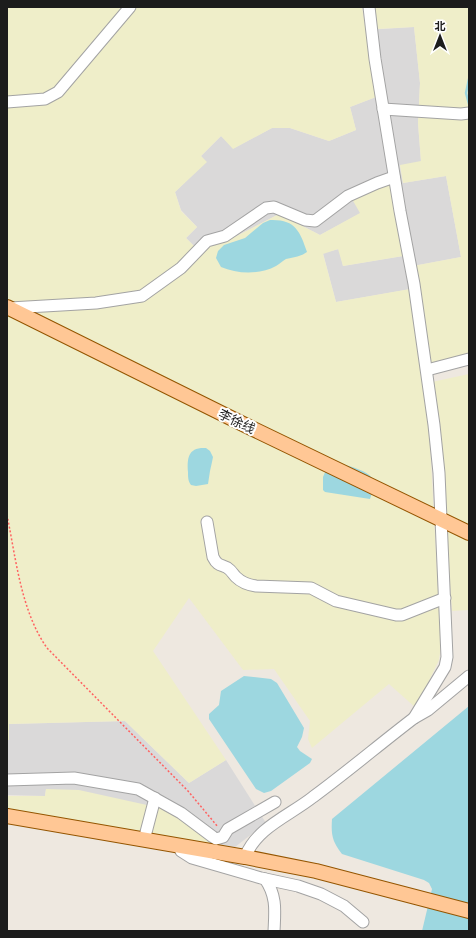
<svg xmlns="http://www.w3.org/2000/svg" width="476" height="938" font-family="'IBM Plex Sans','Noto Sans SC',sans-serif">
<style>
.residential{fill:#dad9d9}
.farmland{fill:#efeec9}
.water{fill:#9dd7e0}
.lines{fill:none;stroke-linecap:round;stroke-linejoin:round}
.stream{stroke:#9dd7e0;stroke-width:2.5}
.minor-casing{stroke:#a3a3a3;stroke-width:13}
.major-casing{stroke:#945500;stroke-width:16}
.path{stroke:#ff6261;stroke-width:1.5;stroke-dasharray:2 2;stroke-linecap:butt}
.minor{stroke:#fff;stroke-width:11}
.major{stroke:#ffc795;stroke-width:14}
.labels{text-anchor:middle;stroke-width:4;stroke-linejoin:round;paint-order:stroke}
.street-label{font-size:13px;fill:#1c1c1c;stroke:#fff}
</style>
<rect width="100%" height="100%" fill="#eee8e0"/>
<!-- residential -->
<g class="residential">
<polygon points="414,27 420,83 418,123 421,162 400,166 403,183 446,176 461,257 413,266 417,288 336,302 323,253 339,249 343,266 403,256 353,200 361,213 320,235 279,214 225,242 214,243 202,254 186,238 197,227 181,210 175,192 206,162 201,156 221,136 234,148 272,128 290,128 329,141 356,130 350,107 376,97 366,30"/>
<polygon points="125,721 189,783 226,760 266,823 235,847 213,844 165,809 46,789 45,796 7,795 7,740 9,740 9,724"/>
</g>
<!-- farmland -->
<g class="farmland">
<polygon points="7,7 127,7 57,88 47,95 7,99"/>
<polygon points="134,7 362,7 376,97 350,107 356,130 329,141 290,128 272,128 233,149 221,136 201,156 207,162 175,192 181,211 197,227 186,238 202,254 214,243 225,242 279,214 320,235 360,213 352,199 389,184 394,189 403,256 343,266 338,249 323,254 336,302 410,289 429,425 441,646 439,660 416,708 389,684 312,748 308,739 310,721 274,669 243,670 189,598 153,651 226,760 189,783 125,721 9,724 9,740 7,740 7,105 45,103 57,99 125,19"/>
<polygon points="372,7 469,7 469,355 430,364 413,266 461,257 446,176 403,183 400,165 421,161 418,123 420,83 414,27 376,29"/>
<polygon points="469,374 469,610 452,611 438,423 432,382"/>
<polygon points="46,789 79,790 165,809 213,844 7,809 7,796 45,796"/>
</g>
<!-- water -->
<g class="water">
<path d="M270,220C295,219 300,231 307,252C300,257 294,257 286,259C282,261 280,264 276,266C260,275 237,274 221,267L216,258L218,251L224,245L245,238L263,223Z"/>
<path d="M206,448L210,451L213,457L212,462L210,471L208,484L196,486L191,485C188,481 188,477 188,472C187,458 188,447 206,448Z"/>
<path d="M341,464C349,466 370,471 373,480C375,485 372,493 370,499L325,492L323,490V477L326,470Z"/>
<polygon points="244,676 271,679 277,683 304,728 302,737 297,747 300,751 312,759 310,763 271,791 264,793 256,789 209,719 209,714 219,705 221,691"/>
<path d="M469,706V931H422L432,889L429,883L424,880L342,854C332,841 331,835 332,819Z"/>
</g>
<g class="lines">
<!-- stream -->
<polyline class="stream" points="469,79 466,93 469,104"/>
<!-- minor casing -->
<g class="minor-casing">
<g id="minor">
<polyline points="369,7 375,59 400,211 414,284 434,425 439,473 447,657 445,667 414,718"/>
<polyline points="7,102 45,99 58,92 130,7"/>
<polyline points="383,109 461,114 469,113"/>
<polyline points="10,308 96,303 142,296 181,268 207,241 225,236 266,208 274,207 305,220 315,221 348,196 377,183 394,177"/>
<polyline points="427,370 469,359"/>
<path d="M207,522L213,557C219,569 223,563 230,570C232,572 234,575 236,577C242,583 249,585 256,586L311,588L336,601L396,615H402L445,598"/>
<polyline points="7,780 74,778 138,789 181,813 213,837 216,839 223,837 228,829 275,802"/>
<polyline points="144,840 155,798"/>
<polyline points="178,845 181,851 192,858 261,878 298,886 321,894 344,906 363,922"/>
<path d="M245,857C257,827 289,816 313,797C347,772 380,744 414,718L428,710L469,676"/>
<path d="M265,879C277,896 275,911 274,931"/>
</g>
</g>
<!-- major casing -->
<g class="major-casing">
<g id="major">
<polyline points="7,307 247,426 469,533"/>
<polyline points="7,816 245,857 316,871 469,911"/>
</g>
</g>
<!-- path -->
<path class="path" d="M7,515C16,559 21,611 47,648L188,791L218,827"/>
<!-- minor -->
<use href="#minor" class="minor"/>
<!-- major -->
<use href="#major" class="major"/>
</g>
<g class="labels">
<!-- street labels -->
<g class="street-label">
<text transform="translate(237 421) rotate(26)" y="5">李徐线</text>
</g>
</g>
<!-- border -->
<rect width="476" height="938" fill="none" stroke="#1c1c1c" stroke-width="16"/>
<!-- north arrow -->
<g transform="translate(440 36)" stroke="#ffffff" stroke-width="3" paint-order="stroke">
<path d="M0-3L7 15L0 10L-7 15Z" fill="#1c1c1c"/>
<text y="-6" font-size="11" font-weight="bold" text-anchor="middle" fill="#1c1c1c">北</text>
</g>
</svg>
